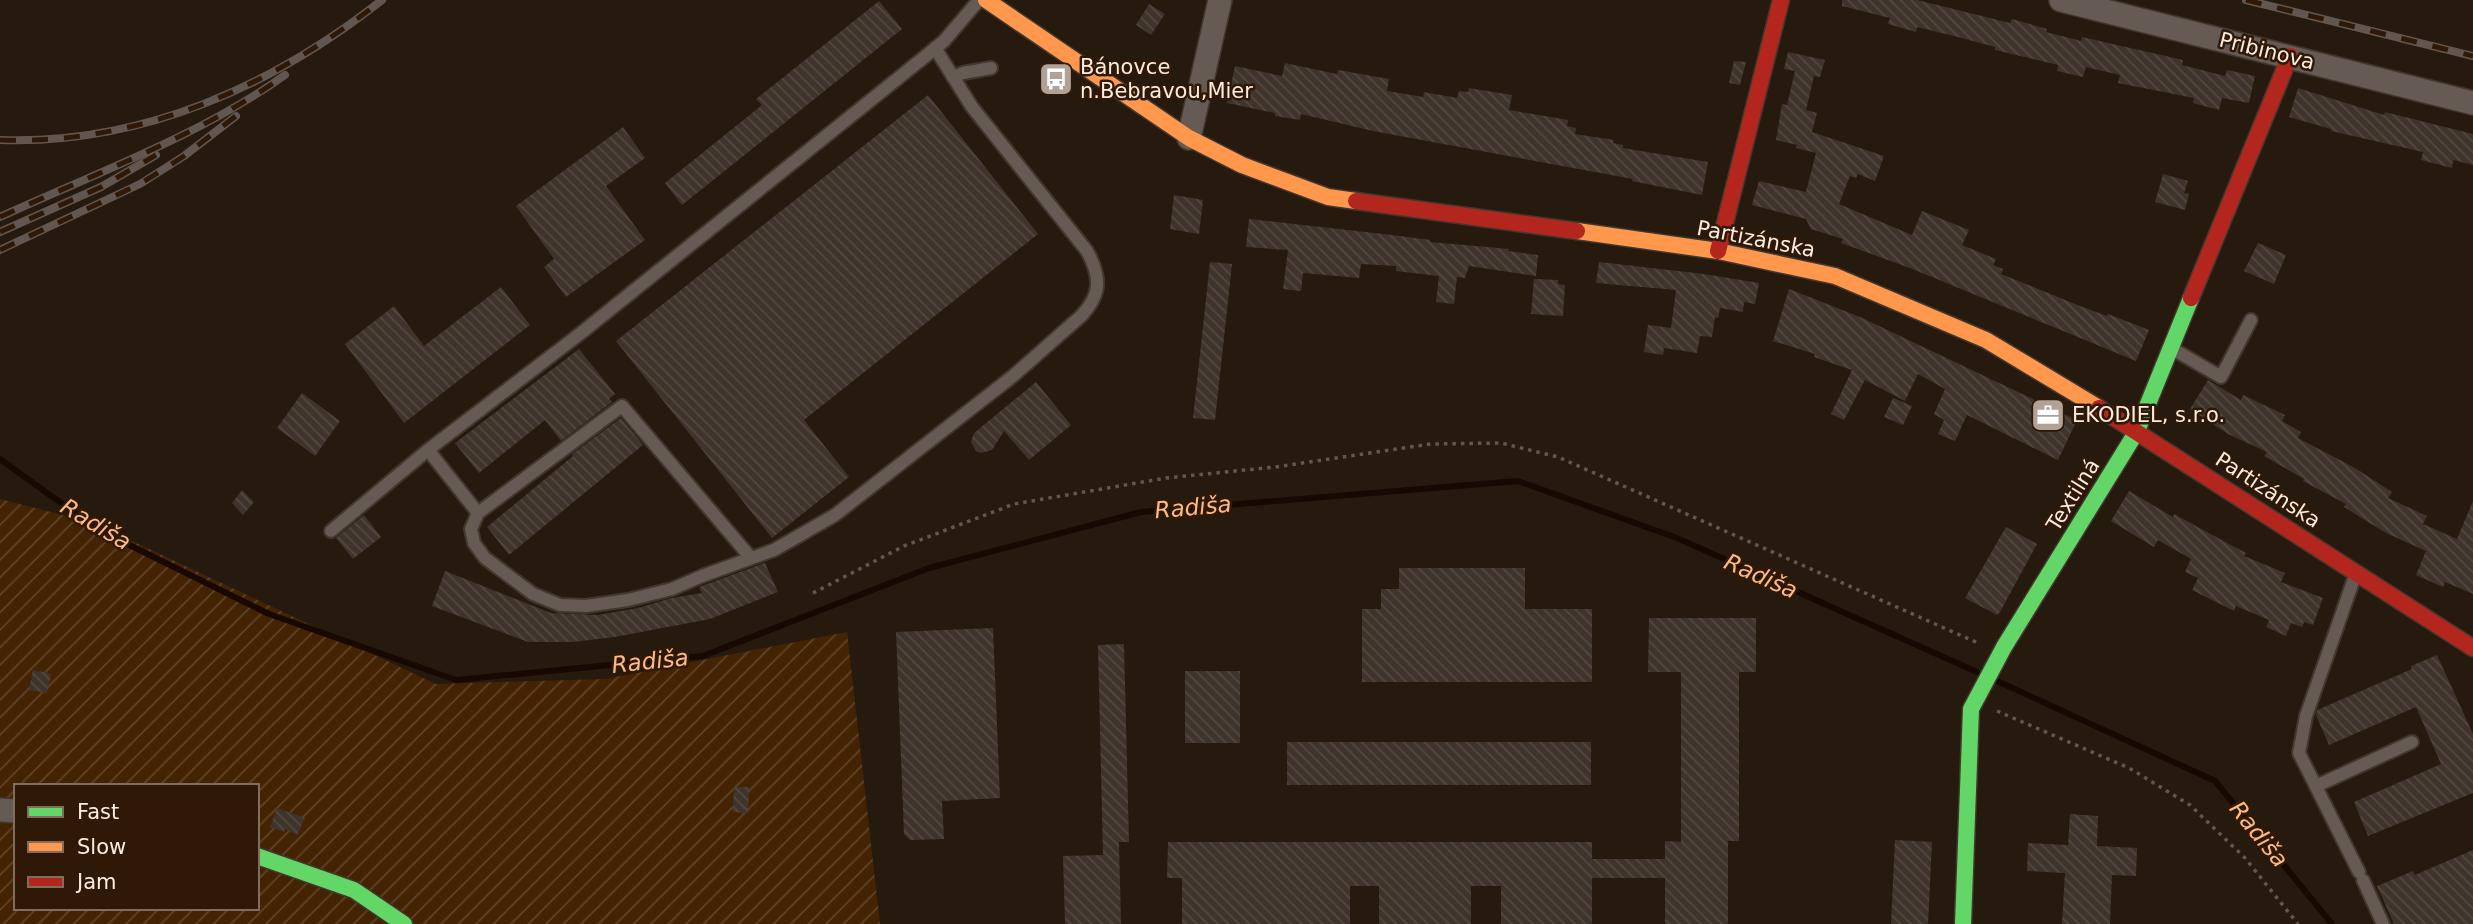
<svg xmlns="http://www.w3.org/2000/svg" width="2473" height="924" font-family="'DejaVu Sans',sans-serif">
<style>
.garden{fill:url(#garden-furrows);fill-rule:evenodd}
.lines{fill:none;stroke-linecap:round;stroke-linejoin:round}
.stream{stroke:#170801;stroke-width:6}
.building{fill:url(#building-back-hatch)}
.lane-casing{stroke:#42372e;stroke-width:16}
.street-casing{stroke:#42372e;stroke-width:26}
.fast-casing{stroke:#42372e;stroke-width:19}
.slow-casing{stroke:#42372e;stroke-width:19}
.jam-casing{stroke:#42372e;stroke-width:19}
.path{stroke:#615750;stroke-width:3.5;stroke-dasharray:3.5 5;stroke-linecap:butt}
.lane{stroke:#655b54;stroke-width:12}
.street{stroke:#655b54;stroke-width:23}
.fast{stroke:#63d668;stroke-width:16}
.slow{stroke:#ff974d;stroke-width:16}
.jam{stroke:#b3261e;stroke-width:16}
.rail-casing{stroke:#625750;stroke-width:8}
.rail{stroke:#2f1906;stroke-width:5;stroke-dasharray:16;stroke-linecap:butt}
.labels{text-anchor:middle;stroke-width:5;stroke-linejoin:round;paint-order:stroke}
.street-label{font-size:21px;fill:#fcece1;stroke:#2f1906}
.poi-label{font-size:21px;fill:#fcece1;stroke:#2f1906;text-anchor:start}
.water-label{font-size:23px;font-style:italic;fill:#fdba84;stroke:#2f1906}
</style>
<defs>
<pattern id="garden-furrows" width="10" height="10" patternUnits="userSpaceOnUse" patternTransform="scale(1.75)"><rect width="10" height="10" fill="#442302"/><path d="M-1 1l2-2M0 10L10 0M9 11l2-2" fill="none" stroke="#604327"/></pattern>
<pattern id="building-back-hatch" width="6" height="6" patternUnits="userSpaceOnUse" patternTransform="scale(1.75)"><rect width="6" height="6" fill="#3e342b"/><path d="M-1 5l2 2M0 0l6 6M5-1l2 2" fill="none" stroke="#51483f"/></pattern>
</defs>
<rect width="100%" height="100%" fill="#261a0f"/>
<!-- garden -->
<path class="garden" d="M0,499L94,523L436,684L605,679L847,632L880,924H0ZM16,786H257V908H16Z"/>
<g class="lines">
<!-- stream -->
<g class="stream">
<polyline points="0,459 97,529 269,614 456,680 703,656 929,568 1141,512 1518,481 1677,538 1977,672"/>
<polyline points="1997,681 2215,781 2332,924"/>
</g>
</g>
<!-- building -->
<g class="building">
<polygon points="1842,0 1917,0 2010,23 2012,19 2047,29 2046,32 2081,41 2082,37 2183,60 2182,65 2225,76 2227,70 2255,76 2249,103 2222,98 2219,110 2193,103 2194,98 2118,83 2120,75 2086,67 2083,77 2057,71 2058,65 1995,50 1995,47 1958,37 1917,27 1916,32 1888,24 1890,18 1842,6"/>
<polygon points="879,1 902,29 682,205 665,183 762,105 756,99"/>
<polygon points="1149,4 1165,14 1151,35 1136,25"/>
<polygon points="1788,52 1825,60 1820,77 1814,76 1806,110 1817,113 1812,132 1884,156 1875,181 1858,174 1856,178 1850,176 1839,204 1912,235 1922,211 1969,230 1962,245 1996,259 1993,265 2003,269 2001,274 2080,306 2107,316 2108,314 2149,330 2136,361 1910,268 1841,243 1843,239 1811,229 1806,219 1752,205 1759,181 1806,192 1816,153 1796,148 1797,145 1776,140 1782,104 1787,105 1795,71 1784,69"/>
<polygon points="1734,61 1746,62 1740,85 1729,83"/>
<polygon points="1285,63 1337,74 1338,70 1389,79 1387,91 1423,97 1424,92 1457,98 1459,91 1468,92 1469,88 1512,95 1509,110 1568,120 1567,126 1576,128 1575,134 1614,140 1613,143 1623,145 1623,148 1708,162 1702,195 1632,181 1633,179 1373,131 1301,114 1300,120 1275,116 1275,113 1227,103 1235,66 1282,76"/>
<polygon points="2298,88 2384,115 2385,112 2473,134 2473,165 2453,160 2452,168 2421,160 2423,152 2331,131 2331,129 2289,117"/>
<polygon points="928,95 1038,234 804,420 849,477 772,538 616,341"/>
<polygon points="623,127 645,158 606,186 645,240 566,297 544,267 554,259 516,206"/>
<polygon points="2163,174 2188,181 2184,193 2189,194 2185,210 2155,202"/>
<polygon points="1174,195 1203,200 1199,234 1170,229"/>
<polygon points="1249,219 1392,235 1430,240 1430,242 1509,249 1508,251 1538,255 1536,276 1469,266 1465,278 1457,277 1454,304 1436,302 1439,276 1396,271 1396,266 1361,264 1359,278 1303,273 1301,291 1283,289 1288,250 1246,247"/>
<polygon points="2258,243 2286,255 2274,284 2244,271"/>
<polygon points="1210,262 1232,264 1215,420 1193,418"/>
<polygon points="1599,262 1704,274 1759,283 1755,304 1744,302 1743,312 1720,308 1718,318 1715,317 1712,337 1700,336 1697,353 1664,348 1663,355 1644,352 1648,325 1671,328 1676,290 1596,283"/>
<polygon points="1534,279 1558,280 1558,284 1565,285 1563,316 1531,314"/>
<polygon points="501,287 530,325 404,423 345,344 394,306 424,346"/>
<polygon points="1789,289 1860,317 2077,420 2058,460 1967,415 1955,441 1938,434 1944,420 1934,414 1945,389 1918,374 1905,401 1865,380 1844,420 1831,414 1852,370 1814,357 1815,354 1773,341"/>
<polygon points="579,349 615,394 609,399 612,402 561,441 545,420 479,473 455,443"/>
<polygon points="2208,380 2241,400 2243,395 2285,415 2282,421 2301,432 2298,438 2355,468 2392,492 2388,498 2427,516 2423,524 2457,539 2473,501 2473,594 2445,582 2443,587 2416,575 2426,551 2386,533 2344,507 2346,504 2303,481 2304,479 2264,456 2267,452 2228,434 2190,409"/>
<polygon points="1036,382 1071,425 1029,460 1004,431 992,450 981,453 976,451 971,442 974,433"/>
<polygon points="302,393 340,421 315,456 277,428"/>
<polygon points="1893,398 1912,406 1903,425 1884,417"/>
<polygon points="621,418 643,445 509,555 487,527 573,456 572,454"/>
<polygon points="242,490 254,502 243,515 232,503"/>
<polygon points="2129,491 2173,517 2174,514 2229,544 2246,553 2244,556 2285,573 2281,582 2323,598 2313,625 2304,622 2302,627 2291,623 2286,636 2266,627 2269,620 2236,606 2234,611 2192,590 2198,578 2185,572 2191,559 2158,540 2154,547 2111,521"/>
<polygon points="364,515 381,537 353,559 336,538"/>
<polygon points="2006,527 2037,544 2000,612 1997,615 1965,598"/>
<polygon points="765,563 778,592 710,619 615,637 573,642 528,642 432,606 445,571 551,613 598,615 638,608 672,598 702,593 699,587"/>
<polygon points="1399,568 1525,568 1525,609 1592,609 1592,682 1362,682 1362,609 1381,609 1381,589 1399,589"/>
<polygon points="1649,618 1756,618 1756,672 1739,672 1739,841 1728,841 1728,924 1665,924 1665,878 1592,878 1592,924 1501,924 1501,886 1471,886 1471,924 1379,924 1379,886 1350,886 1350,924 1182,924 1182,878 1167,878 1168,842 1592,842 1592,859 1665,859 1665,841 1681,842 1681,672 1648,672"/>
<polygon points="993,628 1000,798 942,801 944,839 910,840 904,834 896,632"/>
<polygon points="1124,644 1129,842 1119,842 1121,924 1065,924 1063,856 1103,855 1098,645"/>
<polygon points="2437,655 2473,734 2473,793 2368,836 2354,802 2441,764 2416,707 2329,745 2316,715 2317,710 2412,669 2411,666"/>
<polygon points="33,670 51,674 47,693 29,690"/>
<rect x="1185" y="671" width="55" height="72"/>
<rect x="1287" y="742" width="304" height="43"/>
<polygon points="734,787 749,787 748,813 733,812"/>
<polygon points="277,808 305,818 297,835 285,829 284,832 270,827"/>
<polygon points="2070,814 2098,816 2097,846 2137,848 2136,876 2112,875 2110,924 2062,924 2065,873 2027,871 2028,843 2068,845"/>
<polygon points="1895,840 1932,842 1928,924 1891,924"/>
<polygon points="2473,850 2473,924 2394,924 2377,886 2413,871 2415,875"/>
</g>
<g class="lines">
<!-- lane casing -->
<g class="lane-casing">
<g id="lane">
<polyline points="953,77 963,73 991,68"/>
<polyline points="2171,348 2221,377 2251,320"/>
<path d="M478,513L471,529L474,543L485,558L533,594L560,605L586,606L628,600L672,589L702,576L774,550L835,515L1013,376L1081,316C1102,294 1101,277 1087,251L972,107L935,48"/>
<polyline points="331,531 428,450"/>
<polyline points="751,558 622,406 478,513 428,450 581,333 922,59 944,41 979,0"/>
<polyline points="2356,573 2306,716 2299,753 2359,872"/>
<polyline points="2316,786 2412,742"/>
<polyline points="2363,880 2383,924"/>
</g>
</g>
<!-- street casing -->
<g class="street-casing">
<g id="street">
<polyline points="2061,0 2473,103"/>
<polyline points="1189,138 1220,0"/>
<polyline points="0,810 16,811"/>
</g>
</g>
<!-- fast casing -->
<g class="fast-casing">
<g id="fast">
<polyline points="257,856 354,890 404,924"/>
<polyline points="1963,924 1971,709 2004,647 2137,431 2191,298"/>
</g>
</g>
<!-- slow casing -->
<g class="slow-casing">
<g id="slow">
<polyline points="986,0 1189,138 1242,165 1328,197 1356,201"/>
<polyline points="1577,231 1718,251 1835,276 1986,340 2099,408"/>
</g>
</g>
<!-- jam casing -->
<g class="jam-casing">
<g id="jam">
<polyline points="1356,201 1577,231"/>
<polyline points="1718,251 1781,0"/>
<polyline points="2191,298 2290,56"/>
<polyline points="2099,408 2473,648"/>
</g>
</g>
<!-- path -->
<g class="path">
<polyline points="813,593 904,546 1014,504 1166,478 1275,467 1431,444 1501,443 1558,457 1978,643"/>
<polyline points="1997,711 2129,768 2190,805 2245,858 2298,924"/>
</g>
<!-- lane -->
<use href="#lane" class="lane"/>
<!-- street -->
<use href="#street" class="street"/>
<!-- fast -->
<use href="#fast" class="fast"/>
<!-- slow -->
<use href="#slow" class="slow"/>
<!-- jam -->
<use href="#jam" class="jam"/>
<!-- rail casing -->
<g class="rail-casing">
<g id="rail">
<polyline points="2246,0 2473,56"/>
<path d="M0,140C141,145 273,86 382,0"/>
<path d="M0,217C94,174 201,135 285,75"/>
<polyline points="0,232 101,187 156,155"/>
<polyline points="0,250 140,184 184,156 236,116"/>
</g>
</g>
<!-- rail -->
<use href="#rail" class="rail"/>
</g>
<!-- icons -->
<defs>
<g id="bus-square" transform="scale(1.75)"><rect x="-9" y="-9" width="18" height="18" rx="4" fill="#b1a298" stroke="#2f1906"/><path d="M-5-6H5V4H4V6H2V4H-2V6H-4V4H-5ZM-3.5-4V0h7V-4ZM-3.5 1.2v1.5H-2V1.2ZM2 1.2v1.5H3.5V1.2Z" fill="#fff"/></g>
<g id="office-square" transform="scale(1.75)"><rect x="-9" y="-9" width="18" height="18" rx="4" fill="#b1a298" stroke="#2f1906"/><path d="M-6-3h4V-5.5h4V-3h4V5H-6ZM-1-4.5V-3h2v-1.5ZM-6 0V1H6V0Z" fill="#fff"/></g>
</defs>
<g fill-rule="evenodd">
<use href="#bus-square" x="1056" y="79"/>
<use href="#office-square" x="2048" y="415"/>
</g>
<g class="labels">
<!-- street labels -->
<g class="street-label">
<text transform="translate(2267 51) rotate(14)" y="7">Pribinova</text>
<text transform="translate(1756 239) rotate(11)" y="7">Partizánska</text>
<text transform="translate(2268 490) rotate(33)" y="7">Partizánska</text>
<text transform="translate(2073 495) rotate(-58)" y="7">Textilná</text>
</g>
<!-- poi labels -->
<g class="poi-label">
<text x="1080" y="74">Bánovce<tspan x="1080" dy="24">n.Bebravou,Mier</tspan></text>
<text x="2072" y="422">EKODIEL, s.r.o.</text>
</g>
<!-- water labels -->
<g class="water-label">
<text transform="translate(1193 507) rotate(-5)" y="8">Radiša</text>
<text transform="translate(96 524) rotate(31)" y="8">Radiša</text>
<text transform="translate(1761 576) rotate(24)" y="8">Radiša</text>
<text transform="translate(650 661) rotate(-6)" y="8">Radiša</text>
<text transform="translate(2259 834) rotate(51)" y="8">Radiša</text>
</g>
</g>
<!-- legend -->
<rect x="14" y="784" width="245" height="126" fill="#2f1906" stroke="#816d5e" stroke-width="2"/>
<rect x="28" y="807" width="35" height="10" fill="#63d668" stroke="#816d5e" stroke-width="2"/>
<text x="77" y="819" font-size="21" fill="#fcece1">Fast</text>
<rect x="28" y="842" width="35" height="10" fill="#ff974d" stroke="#816d5e" stroke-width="2"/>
<text x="77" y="854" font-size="21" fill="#fcece1">Slow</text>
<rect x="28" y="877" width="35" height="10" fill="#b3261e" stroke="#816d5e" stroke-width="2"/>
<text x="77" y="889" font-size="21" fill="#fcece1">Jam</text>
</svg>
